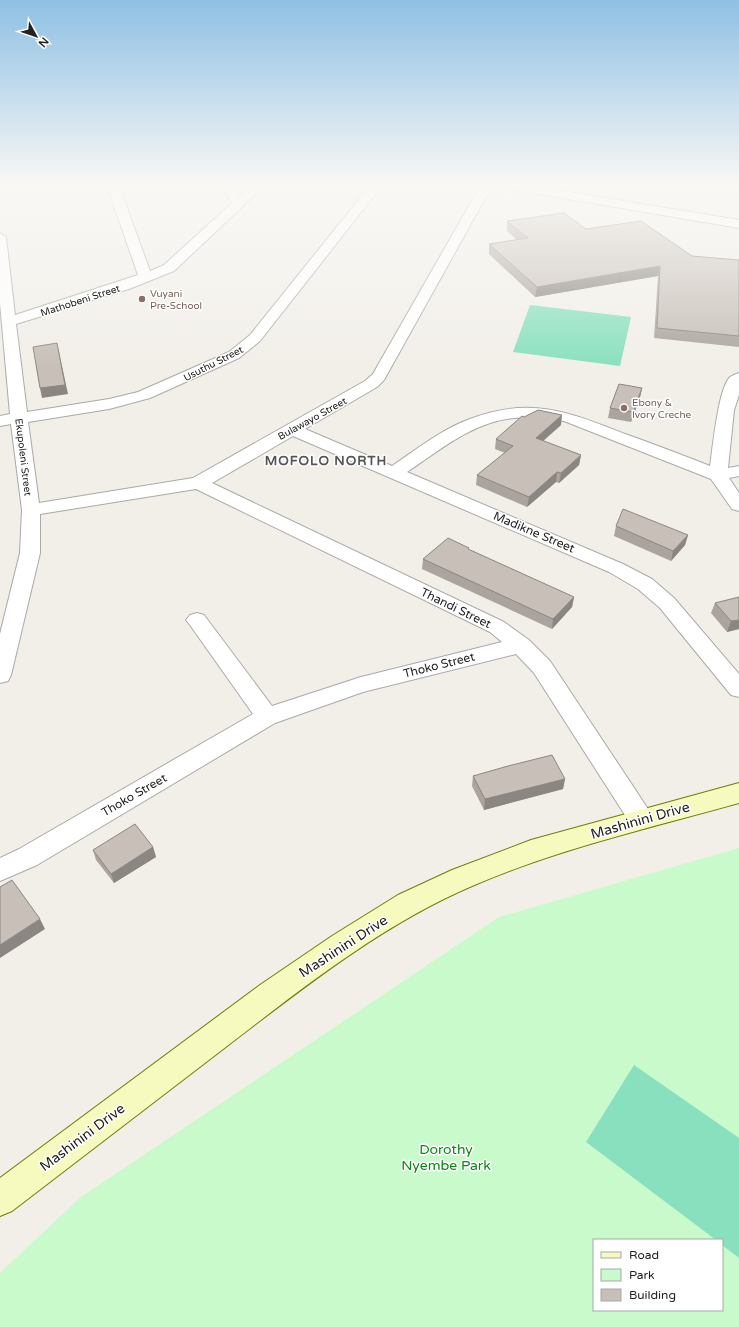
<svg xmlns="http://www.w3.org/2000/svg" width="739" height="1327" font-family="'Varela Round',sans-serif">
<style>
.park{fill:#c8facc;fill-rule:evenodd}
.pitch{fill:#88e0be}
.lines{fill:none;stroke-linecap:round;stroke-linejoin:round}
.street-casing{stroke:#a9a9a9;stroke-width:2}
.secondary-casing{stroke:#707d05;stroke-width:2}
.street{fill:#fff;fill-rule:evenodd}
.secondary{fill:#f7fabf;fill-rule:evenodd}
.wall{fill:#aba49e}
.shaded-wall{fill:#8b8681}
.building{fill:#c7bfb8;stroke:#8b8681}
.education-dot{fill:#8d6e63;stroke:#fff;stroke-width:1.5}
.labels{text-anchor:middle;stroke-width:3;stroke-linejoin:round;paint-order:stroke}
.far-education-label{font-size:10px;fill:#785e54;stroke:#fff;text-anchor:start}
.far-street-label{font-size:10px;fill:#222;stroke:#fff}
.street-label{font-size:12px;fill:#222;stroke:#fff}
.far-district-label{font-size:13px;font-weight:bold;letter-spacing:1px;fill:#555;stroke:#fff}
.near-street-label{font-size:14px;fill:#222;stroke:#fff}
.near-park-label{font-size:14px;fill:#0c8416;stroke:#fff}
</style>
<rect width="100%" height="100%" fill="#f2efe9"/>
<!-- park -->
<path class="park" d="M739,848V1327H0V1273L81,1197L499,917ZM594,1240H722V1310H594Z"/>
<!-- pitch -->
<g class="pitch">
<polygon points="530,305 631,317 620,366 513,352"/>
<polygon points="634,1065 739,1138 739,1258 722,1245 722,1240 716,1240 586,1142"/>
</g>
<g class="lines">
<!-- street casing -->
<g class="street-casing">
<path id="street" d="M106,183H118L150,271L164,265L232,203L220,183H232L240,196L253,183H266L243,206L174,271L129,289L16,324L27,412L109,399L138,392L229,352L250,335L372,183H384L260,341L239,358L150,398L109,409L28,422L39,503L193,478L365,381L373,374L378,365L482,183H513L739,220V228L492,186L384,380L377,387L305,429L392,466C417,449 442,429 470,419C530,396 569,412 625,434C654,444 682,455 710,466C713,447 718,389 730,377C733,375 736,374 739,373V395L734,410L728,468L739,466V476L729,478L739,493V511L732,509L711,479L564,421C547,419 531,416 515,418C474,421 440,450 407,472L623,564L652,579L674,598L739,674V697L731,695L660,608L638,589L609,572L293,436L212,483L504,622L529,640L550,661L650,812L654,819L650,826L641,829L632,826L534,673L516,654L363,692L275,723L37,865L0,881V858L19,849L253,714L190,625L186,620L190,615L197,613L204,615L272,706L361,677L502,642L490,632L196,489L40,514V553L11,675L8,681L0,683V634L20,553L22,510L11,424L0,426V416L10,414L0,303V233L6,237L15,315L138,275Z"/>
</g>
<!-- secondary casing -->
<g class="secondary-casing">
<path id="secondary" d="M739,783V803C650,828 557,849 472,886C385,923 305,986 231,1043C158,1099 85,1155 12,1211L0,1216V1178L260,985L332,936L398,895L452,870L531,840Z"/>
</g>
<!-- street -->
<use href="#street" class="street"/>
<!-- secondary -->
<use href="#secondary" class="secondary"/>
</g>
<!-- wall -->
<g class="wall">
<polygon points="507,221 586,229 692,256 739,260 739,347 654,338 658,276 535,297 489,254 489,244 517,240 507,231"/>
<polygon points="642,388 640,397 631,422 608,418 610,408"/>
<polygon points="561,425 543,441 581,455 579,465 559,483 556,482 527,507 476,485 477,475 505,453 495,449 496,439"/>
<polygon points="616,526 688,535 685,545 671,561 614,536"/>
<polygon points="469,550 574,597 572,607 552,629 422,569 423,559"/>
<polygon points="739,597 739,629 727,632 711,613 715,603"/>
<polygon points="473,776 565,779 563,789 484,810 472,786"/>
<polygon points="153,847 156,857 114,883 96,860 93,850"/>
</g>
<!-- shaded-wall -->
<g class="shaded-wall">
<polygon points="660,266 658,276 535,297 537,287"/>
<polygon points="57,343 68,394 42,398 40,388"/>
<polygon points="642,388 640,397 631,422 633,412"/>
<polygon points="562,415 561,425 535,448 536,438"/>
<polygon points="581,455 579,465 559,483 561,473"/>
<polygon points="557,472 556,482 527,507 529,497"/>
<polygon points="688,535 685,545 671,561 673,551"/>
<polygon points="574,597 572,607 552,629 553,619"/>
<polygon points="739,620 739,629 727,632 731,621"/>
<polygon points="565,779 563,789 484,810 485,799"/>
<polygon points="153,847 156,857 114,883 111,874"/>
<polygon points="40,919 45,929 0,958 0,945"/>
</g>
<!-- building -->
<g class="building">
<polygon points="564,213 586,229 641,221 692,256 739,260 739,336 657,328 660,266 537,287 489,244 528,238 507,221"/>
<polygon points="57,343 65,385 40,388 33,347"/>
<polygon points="619,384 642,388 633,412 610,408"/>
<polygon points="538,410 562,415 536,438 581,455 561,473 557,472 529,497 477,475 513,446 496,439 522,416 524,417"/>
<polygon points="623,509 688,535 673,551 616,526"/>
<polygon points="448,538 469,548 468,549 574,597 553,619 423,559"/>
<polygon points="739,597 739,620 731,621 715,603"/>
<polygon points="552,755 565,779 485,799 473,776 508,766"/>
<polygon points="135,824 153,847 111,874 93,850"/>
<polygon points="12,880 40,919 0,945 0,887"/>
</g>
<!-- sky -->
<linearGradient id="sky" x2="0" y2="1"><stop stop-color="#8fc0e4"/><stop offset="0.5" stop-color="#f9f8f5"/><stop offset="1" stop-color="#f9f8f5" stop-opacity="0"/></linearGradient>
<rect width="739" height="369" fill="url(#sky)"/>
<!-- markers -->
<g class="education-dot">
<circle cx="142" cy="299" r="4"/>
<circle cx="624" cy="408" r="4"/>
</g>
<g class="labels">
<!-- far-education labels -->
<g class="far-education-label">
<text x="150" y="297">Vuyani<tspan x="150" dy="12">Pre-School</tspan></text>
<text x="632" y="406">Ebony &amp;<tspan x="632" dy="12">Ivory Creche</tspan></text>
</g>
<!-- far-street labels -->
<g class="far-street-label">
<text transform="translate(80 300) rotate(-18)" y="4">Mathobeni Street</text>
<text transform="translate(213 363) rotate(-27)" y="4">Usuthu Street</text>
<text transform="translate(312 418) rotate(-29)" y="4">Bulawayo Street</text>
<text transform="translate(24 457) rotate(83)" y="4">Ekupoleni Street</text>
</g>
<!-- street labels -->
<g class="street-label">
<text transform="translate(534 532) rotate(23)" y="4">Madikne Street</text>
<text transform="translate(456 608) rotate(26)" y="4">Thandi Street</text>
<text transform="translate(439 665) rotate(-14)" y="4">Thoko Street</text>
<text transform="translate(134 795) rotate(-30)" y="4">Thoko Street</text>
</g>
<!-- far-district labels -->
<g class="far-district-label">
<text x="326" y="465">MOFOLO NORTH</text>
</g>
<!-- near-street labels -->
<g class="near-street-label">
<text transform="translate(640 820) rotate(-16)" y="5">Mashinini Drive</text>
<text transform="translate(343 946) rotate(-33)" y="5">Mashinini Drive</text>
<text transform="translate(82 1137) rotate(-37)" y="5">Mashinini Drive</text>
</g>
<!-- near-park labels -->
<g class="near-park-label">
<text x="446" y="1154">Dorothy<tspan x="446" dy="16">Nyembe Park</tspan></text>
</g>
</g>
<!-- legend -->
<rect x="593" y="1239" width="130" height="72" fill="#ffffff" stroke="#a7a7a7"/>
<rect x="601" y="1252" width="20" height="6" fill="#f7fabf" stroke="#a7a7a7"/>
<text x="629" y="1259" font-size="12" fill="#222222">Road</text>
<rect x="601" y="1269" width="20" height="12" fill="#c8facc" stroke="#a7a7a7"/>
<text x="629" y="1279" font-size="12" fill="#222222">Park</text>
<rect x="601" y="1289" width="20" height="12" fill="#c7bfb8" stroke="#a7a7a7"/>
<text x="629" y="1299" font-size="12" fill="#222222">Building</text>
<!-- north arrow -->
<g transform="translate(36 36) rotate(130)" stroke="#ffffff" stroke-width="3" paint-order="stroke">
<path d="M0-3L7 15L0 10L-7 15Z" fill="#222222"/>
<text y="-6" font-size="11" font-weight="bold" text-anchor="middle" fill="#222222">N</text>
</g>
</svg>
